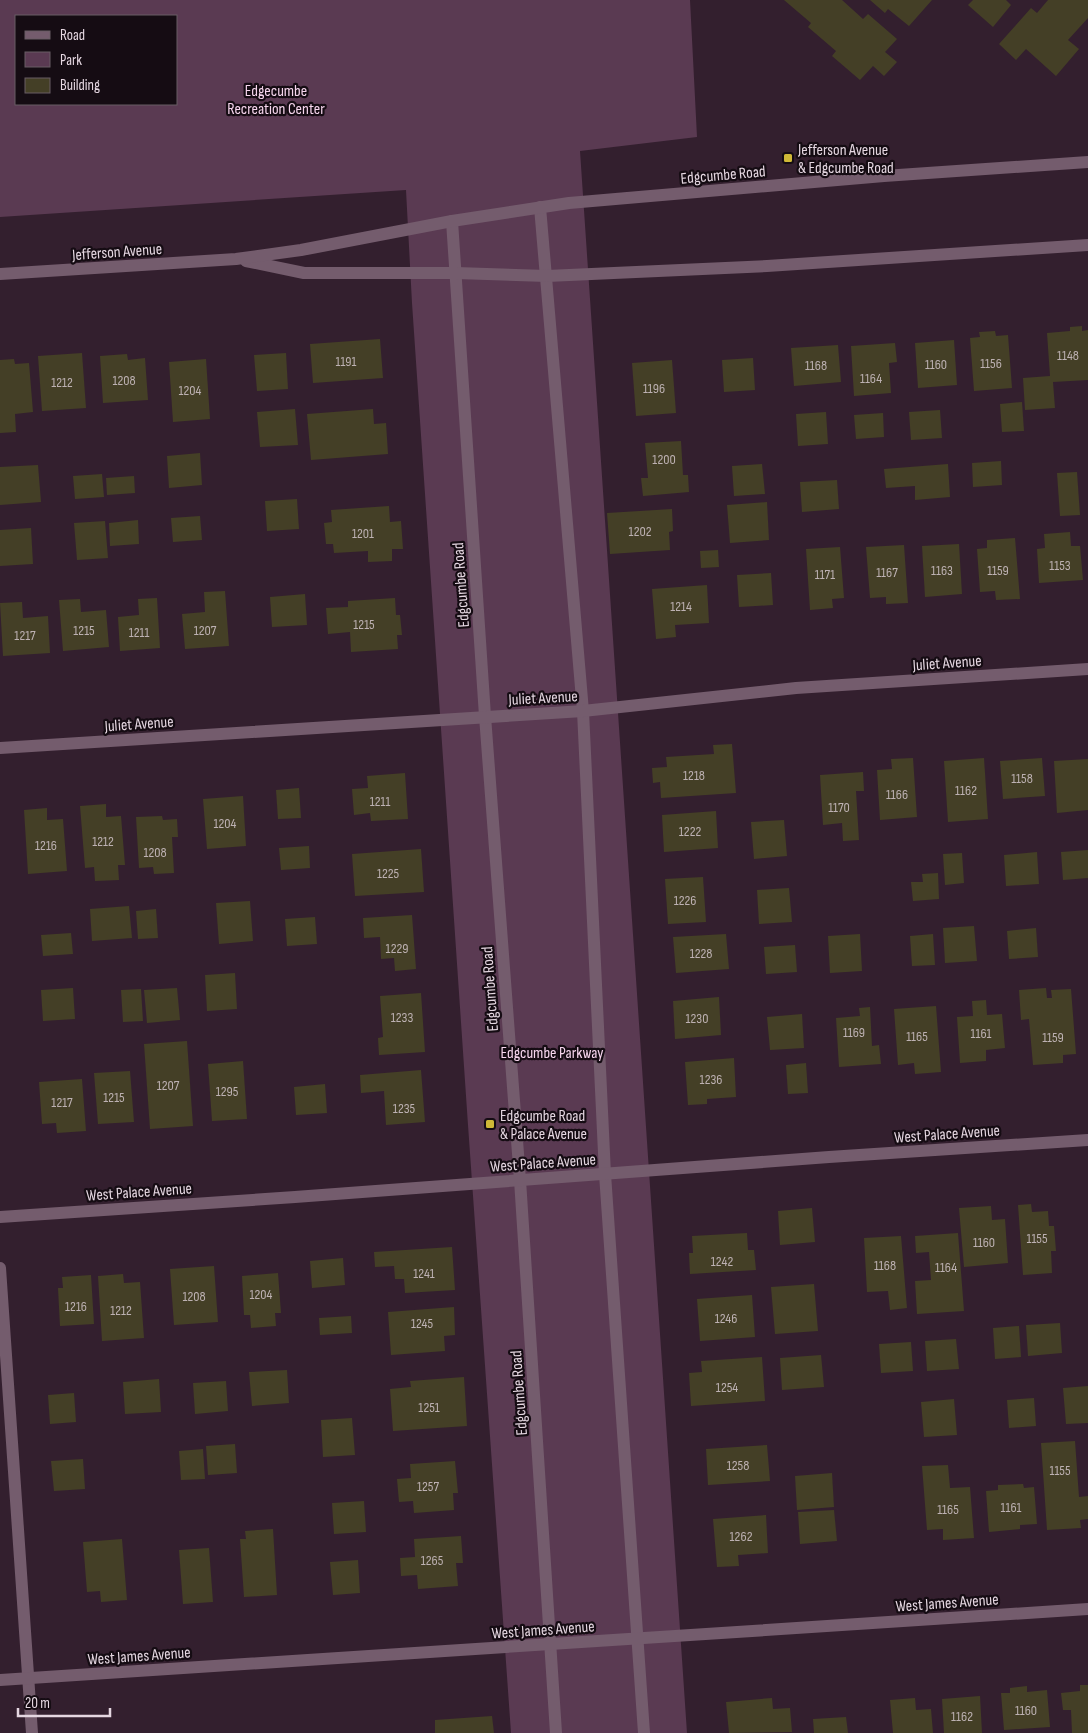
<svg xmlns="http://www.w3.org/2000/svg" width="1088" height="1733" font-family="'Sofia Sans Condensed',sans-serif">
<style>
.green{fill:#5a3a52;fill-rule:evenodd}
.building{fill:#443f26}
.lines{fill:none;stroke-linecap:round;stroke-linejoin:round}
.minor{stroke:#745c6d;stroke-width:12}
.poi-dot{fill:#cfb837;stroke:#150c13;stroke-width:2}
.labels{text-anchor:middle;stroke-width:4.5;stroke-linejoin:round;paint-order:stroke}
.number-label{font-size:14px;fill:#bdb1b2}
.park-label{font-size:16px;fill:#f7d6ee;stroke:#150c13}
.poi-label{font-size:16px;fill:#e5d7e1;stroke:#150c13;text-anchor:start}
.street-label{font-size:16px;fill:#e5d7e1;stroke:#150c13}
</style>
<rect width="100%" height="100%" fill="#331f2e"/>
<!-- green -->
<path class="green" d="M0,0H690L697,137L580,151L687,1733H511L468,1125L412,303L406,190L0,217ZM16,16H176V104H16Z"/>
<!-- building -->
<g class="building">
<polygon points="784,0 842,0 863,19 868,14 897,39 885,52 897,62 884,76 873,66 860,80 832,56 836,51 808,27 811,23"/>
<polygon points="870,0 932,0 909,26 888,9 885,13"/>
<polygon points="973,0 1006,0 1011,5 993,27 968,5"/>
<polygon points="1048,0 1088,0 1088,18 1068,40 1079,49 1056,76 1026,49 1016,60 999,44 1031,8 1037,13"/>
<polygon points="1082,326 1082,331 1088,330 1088,380 1053,382 1055,408 1025,410 1023,378 1050,376 1047,333 1070,331 1070,327"/>
<polygon points="995,331 996,336 1008,335 1012,388 974,391 970,338 980,337 979,332"/>
<polygon points="380,339 383,378 313,383 310,344"/>
<polygon points="954,340 957,385 918,388 915,343"/>
<polygon points="895,343 897,362 889,363 891,393 854,396 851,346"/>
<polygon points="838,345 841,382 794,386 791,348"/>
<polygon points="82,353 86,408 42,411 38,356"/>
<polygon points="286,353 288,389 257,391 254,355"/>
<polygon points="127,354 128,360 145,358 148,400 103,403 100,356"/>
<polygon points="753,358 755,390 724,392 722,360"/>
<polygon points="14,359 15,364 29,363 33,412 15,414 16,432 0,433 0,360"/>
<polygon points="206,359 210,419 173,422 169,362"/>
<polygon points="672,360 676,413 636,416 632,363"/>
<polygon points="1022,402 1024,431 1002,432 1000,404"/>
<polygon points="295,409 298,445 260,447 257,412"/>
<polygon points="373,409 374,424 386,423 388,454 311,460 307,414"/>
<polygon points="940,410 942,438 911,440 909,412"/>
<polygon points="826,412 828,444 798,446 796,414"/>
<polygon points="883,413 884,437 856,439 854,415"/>
<polygon points="681,441 683,475 688,475 689,492 643,496 641,478 648,478 645,443"/>
<polygon points="200,453 202,485 169,488 167,456"/>
<polygon points="1001,461 1002,485 973,487 972,463"/>
<polygon points="762,464 765,494 734,496 732,466"/>
<polygon points="948,464 950,497 915,500 915,486 886,488 884,469"/>
<polygon points="38,465 41,502 0,505 0,467"/>
<polygon points="1077,472 1080,515 1060,516 1057,473"/>
<polygon points="102,474 104,497 75,499 73,476"/>
<polygon points="134,476 135,493 107,495 106,478"/>
<polygon points="837,480 839,509 802,512 800,482"/>
<polygon points="297,499 299,529 267,531 265,501"/>
<polygon points="767,502 769,540 730,543 727,505"/>
<polygon points="389,506 390,522 401,521 403,549 392,549 392,561 368,562 368,551 334,553 333,544 326,544 324,523 332,522 331,510"/>
<polygon points="672,509 673,531 669,532 670,550 610,554 607,513"/>
<polygon points="200,516 202,540 173,542 171,518"/>
<polygon points="138,520 139,544 110,546 109,523"/>
<polygon points="105,521 108,558 77,560 74,523"/>
<polygon points="31,528 33,564 0,566 0,530"/>
<polygon points="1070,532 1071,546 1080,546 1083,580 1039,583 1037,549 1045,548 1044,534"/>
<polygon points="1015,538 1020,599 996,600 995,591 980,592 977,549 987,548 987,540"/>
<polygon points="959,544 962,594 925,597 922,546"/>
<polygon points="904,545 908,603 886,604 886,597 870,598 866,547"/>
<polygon points="840,547 844,598 832,599 833,608 810,610 806,549"/>
<polygon points="718,550 719,567 701,568 700,551"/>
<polygon points="771,573 773,605 739,607 737,575"/>
<polygon points="707,585 709,623 675,625 676,637 656,639 652,589"/>
<polygon points="225,591 229,646 185,649 182,614 205,612 204,592"/>
<polygon points="305,594 307,625 272,627 270,597"/>
<polygon points="157,598 160,648 120,651 118,617 139,615 138,599"/>
<polygon points="395,598 396,615 400,615 402,635 397,635 398,649 351,652 350,632 328,634 326,608 348,607 348,601"/>
<polygon points="80,599 81,612 106,610 109,647 63,651 59,600"/>
<polygon points="22,602 23,618 48,616 50,653 3,656 0,603"/>
<polygon points="732,744 736,793 661,798 660,782 653,783 652,768 667,767 666,757 714,754 713,745"/>
<polygon points="913,758 917,817 880,820 877,770 892,769 891,759"/>
<polygon points="984,758 988,819 948,822 944,761"/>
<polygon points="1042,758 1045,796 1003,799 1000,761"/>
<polygon points="1088,759 1088,810 1057,813 1054,761"/>
<polygon points="863,772 864,791 856,791 859,840 843,841 842,823 823,825 820,775"/>
<polygon points="405,773 408,819 371,821 370,813 354,815 352,789 368,788 367,776"/>
<polygon points="299,788 301,818 278,819 276,790"/>
<polygon points="243,796 246,846 207,849 203,799"/>
<polygon points="106,804 106,817 121,816 125,865 118,865 119,880 95,881 94,867 85,868 80,806"/>
<polygon points="47,808 47,820 63,819 67,871 28,874 24,810"/>
<polygon points="716,811 718,848 664,852 662,815"/>
<polygon points="162,816 163,820 177,819 178,837 172,837 174,873 154,874 153,867 139,868 136,817"/>
<polygon points="784,820 787,856 754,859 751,822"/>
<polygon points="309,846 310,868 281,870 279,848"/>
<polygon points="421,849 424,892 355,896 352,854"/>
<polygon points="1088,850 1088,878 1063,880 1061,852"/>
<polygon points="1037,852 1039,884 1006,886 1004,855"/>
<polygon points="962,853 964,883 945,885 943,854"/>
<polygon points="938,873 939,899 913,901 911,882 923,882 922,874"/>
<polygon points="703,877 706,922 668,924 665,879"/>
<polygon points="789,888 792,922 759,924 757,890"/>
<polygon points="250,901 253,941 219,944 216,903"/>
<polygon points="129,906 132,938 92,941 90,909"/>
<polygon points="156,909 158,938 138,939 136,911"/>
<polygon points="412,915 416,969 395,971 394,958 381,959 380,937 364,938 363,918"/>
<polygon points="315,917 317,944 287,946 285,919"/>
<polygon points="974,926 977,961 945,963 943,928"/>
<polygon points="1036,928 1038,957 1009,959 1007,931"/>
<polygon points="71,933 73,954 43,956 41,935"/>
<polygon points="726,934 729,969 676,973 673,937"/>
<polygon points="860,934 862,971 830,973 828,936"/>
<polygon points="933,934 935,965 912,966 910,936"/>
<polygon points="795,945 797,972 766,974 764,947"/>
<polygon points="235,973 237,1009 207,1011 205,975"/>
<polygon points="73,988 75,1019 43,1021 41,990"/>
<polygon points="177,988 180,1020 147,1023 144,990"/>
<polygon points="1046,988 1047,998 1052,998 1051,990 1071,989 1076,1054 1063,1055 1063,1063 1033,1065 1029,1019 1021,1020 1019,990"/>
<polygon points="141,989 143,1021 123,1022 121,990"/>
<polygon points="421,993 425,1052 379,1055 378,1038 383,1037 380,996"/>
<polygon points="719,997 721,1035 675,1039 673,1001"/>
<polygon points="986,1000 987,1015 1002,1014 1005,1048 986,1050 986,1061 960,1063 957,1017 973,1016 972,1001"/>
<polygon points="936,1006 941,1072 915,1074 914,1063 898,1065 894,1009"/>
<polygon points="870,1007 872,1046 879,1045 881,1064 839,1067 836,1018 860,1016 859,1008"/>
<polygon points="802,1014 804,1048 770,1050 767,1017"/>
<polygon points="187,1041 193,1126 150,1129 144,1044"/>
<polygon points="734,1058 736,1097 707,1099 707,1104 688,1105 685,1062"/>
<polygon points="243,1061 247,1119 212,1121 208,1064"/>
<polygon points="806,1063 808,1093 788,1094 786,1065"/>
<polygon points="421,1070 425,1122 386,1125 384,1091 361,1093 360,1075"/>
<polygon points="130,1071 134,1122 98,1124 94,1073"/>
<polygon points="82,1079 86,1131 57,1133 56,1123 42,1124 39,1082"/>
<polygon points="325,1084 327,1113 296,1115 294,1087"/>
<polygon points="1031,1204 1032,1212 1048,1211 1049,1226 1054,1226 1056,1251 1051,1251 1052,1273 1023,1275 1018,1205"/>
<polygon points="991,1206 992,1220 1005,1219 1008,1263 964,1267 959,1208"/>
<polygon points="812,1208 815,1242 780,1245 778,1211"/>
<polygon points="747,1233 748,1250 754,1250 756,1270 690,1274 689,1253 693,1253 692,1236"/>
<polygon points="958,1233 964,1311 917,1314 915,1281 931,1280 929,1252 916,1253 915,1236"/>
<polygon points="901,1236 907,1308 890,1310 888,1291 867,1292 864,1238"/>
<polygon points="452,1247 455,1290 405,1293 404,1279 395,1279 394,1266 375,1267 374,1252"/>
<polygon points="343,1258 345,1285 312,1288 310,1261"/>
<polygon points="214,1266 218,1322 174,1325 170,1269"/>
<polygon points="278,1273 281,1313 275,1313 276,1326 251,1328 250,1315 244,1315 242,1276"/>
<polygon points="123,1274 124,1283 140,1282 144,1338 102,1341 98,1276"/>
<polygon points="91,1275 94,1324 60,1326 58,1288 63,1288 62,1277"/>
<polygon points="814,1284 818,1331 775,1334 771,1287"/>
<polygon points="752,1295 755,1337 700,1341 697,1299"/>
<polygon points="454,1307 455,1335 444,1336 445,1351 391,1355 388,1312"/>
<polygon points="351,1316 352,1333 320,1335 319,1318"/>
<polygon points="1060,1323 1062,1353 1028,1356 1026,1325"/>
<polygon points="1019,1326 1021,1357 995,1359 993,1328"/>
<polygon points="956,1339 959,1369 927,1371 925,1341"/>
<polygon points="911,1342 913,1371 881,1373 879,1344"/>
<polygon points="821,1355 824,1387 782,1390 780,1358"/>
<polygon points="762,1357 765,1401 691,1406 689,1373 702,1372 701,1361"/>
<polygon points="287,1370 289,1403 252,1406 249,1372"/>
<polygon points="464,1377 467,1426 393,1431 390,1389 411,1387 410,1381"/>
<polygon points="159,1379 161,1412 125,1414 123,1382"/>
<polygon points="226,1381 228,1411 195,1414 193,1383"/>
<polygon points="1088,1386 1088,1423 1066,1424 1063,1388"/>
<polygon points="74,1393 76,1422 50,1424 48,1395"/>
<polygon points="1034,1398 1036,1426 1009,1428 1007,1400"/>
<polygon points="954,1399 957,1435 924,1437 921,1402"/>
<polygon points="352,1418 355,1455 323,1457 321,1420"/>
<polygon points="1075,1441 1079,1497 1088,1496 1088,1519 1080,1520 1081,1528 1047,1530 1041,1443"/>
<polygon points="235,1444 237,1473 208,1475 206,1446"/>
<polygon points="767,1445 770,1481 708,1485 706,1449"/>
<polygon points="203,1449 205,1479 181,1480 179,1451"/>
<polygon points="83,1459 85,1489 54,1491 51,1461"/>
<polygon points="455,1461 458,1493 453,1493 454,1510 414,1513 413,1501 399,1502 397,1479 411,1478 410,1464"/>
<polygon points="948,1465 950,1488 970,1487 974,1538 943,1540 943,1529 927,1530 922,1466"/>
<polygon points="832,1473 834,1507 797,1510 795,1476"/>
<polygon points="1023,1484 1024,1488 1034,1487 1037,1524 1020,1525 1020,1529 989,1532 986,1491 998,1490 998,1485"/>
<polygon points="364,1501 366,1532 334,1534 332,1503"/>
<polygon points="834,1510 837,1541 800,1544 798,1512"/>
<polygon points="766,1515 768,1553 738,1555 739,1566 717,1567 713,1519"/>
<polygon points="273,1529 277,1595 244,1597 240,1539 246,1539 245,1531"/>
<polygon points="461,1536 463,1563 456,1563 458,1586 418,1589 417,1575 401,1576 400,1558 415,1557 414,1539"/>
<polygon points="122,1539 127,1600 101,1602 100,1591 87,1592 83,1542"/>
<polygon points="209,1548 213,1602 183,1604 179,1550"/>
<polygon points="358,1560 360,1593 333,1595 330,1562"/>
<polygon points="1080,1685 1088,1685 1088,1733 1072,1733 1071,1710 1063,1710 1061,1693 1080,1691"/>
<polygon points="1027,1686 1027,1692 1047,1690 1050,1727 1004,1730 1001,1693 1010,1693 1010,1688"/>
<polygon points="980,1696 982,1733 944,1733 942,1699"/>
<polygon points="772,1698 773,1709 790,1708 792,1732 729,1733 726,1702"/>
<polygon points="915,1698 916,1710 931,1709 933,1733 893,1733 890,1700"/>
<polygon points="492,1716 494,1733 435,1733 435,1720"/>
<polygon points="846,1717 848,1733 814,1733 813,1719"/>
</g>
<g class="lines">
<!-- minor -->
<g class="minor">
<polyline points="540,207 583,711 605,1174 644,1733"/>
<polyline points="452,221 485,716 520,1180 556,1733"/>
<polyline points="246,261 304,273 456,273 547,276 767,266 1088,245"/>
<polyline points="0,274 236,259 301,250 452,221 569,203 884,176 1088,162"/>
<polyline points="0,748 583,711 796,688 1088,669"/>
<polyline points="0,1217 295,1197 829,1157 1088,1140"/>
<polyline points="0,1268 32,1733"/>
<polyline points="0,1680 1088,1609"/>
</g>
</g>
<!-- markers -->
<g class="poi-dot">
<rect x="783" y="153" width="10" height="10" rx="2.5"/>
<rect x="485" y="1119" width="10" height="10" rx="2.5"/>
</g>
<g class="labels">
<!-- number labels -->
<g class="number-label">
<text x="1068" y="360">1148</text>
<text x="346" y="366">1191</text>
<text x="991" y="368">1156</text>
<text x="936" y="369">1160</text>
<text x="816" y="370">1168</text>
<text x="871" y="383">1164</text>
<text x="124" y="385">1208</text>
<text x="62" y="387">1212</text>
<text x="654" y="393">1196</text>
<text x="190" y="395">1204</text>
<text x="664" y="464">1200</text>
<text x="640" y="536">1202</text>
<text x="363" y="538">1201</text>
<text x="1060" y="570">1153</text>
<text x="942" y="575">1163</text>
<text x="998" y="575">1159</text>
<text x="887" y="577">1167</text>
<text x="825" y="579">1171</text>
<text x="681" y="611">1214</text>
<text x="364" y="629">1215</text>
<text x="84" y="635">1215</text>
<text x="205" y="635">1207</text>
<text x="139" y="637">1211</text>
<text x="25" y="640">1217</text>
<text x="694" y="780">1218</text>
<text x="1022" y="783">1158</text>
<text x="966" y="795">1162</text>
<text x="897" y="799">1166</text>
<text x="380" y="806">1211</text>
<text x="839" y="812">1170</text>
<text x="225" y="828">1204</text>
<text x="690" y="836">1222</text>
<text x="103" y="846">1212</text>
<text x="46" y="850">1216</text>
<text x="155" y="857">1208</text>
<text x="388" y="878">1225</text>
<text x="685" y="905">1226</text>
<text x="397" y="953">1229</text>
<text x="701" y="958">1228</text>
<text x="402" y="1022">1233</text>
<text x="697" y="1023">1230</text>
<text x="854" y="1037">1169</text>
<text x="981" y="1038">1161</text>
<text x="917" y="1041">1165</text>
<text x="1053" y="1042">1159</text>
<text x="711" y="1084">1236</text>
<text x="168" y="1090">1207</text>
<text x="227" y="1096">1295</text>
<text x="114" y="1102">1215</text>
<text x="62" y="1107">1217</text>
<text x="404" y="1113">1235</text>
<text x="1037" y="1243">1155</text>
<text x="984" y="1247">1160</text>
<text x="722" y="1266">1242</text>
<text x="885" y="1270">1168</text>
<text x="946" y="1272">1164</text>
<text x="424" y="1278">1241</text>
<text x="261" y="1299">1204</text>
<text x="194" y="1301">1208</text>
<text x="76" y="1311">1216</text>
<text x="121" y="1315">1212</text>
<text x="726" y="1323">1246</text>
<text x="422" y="1328">1245</text>
<text x="727" y="1392">1254</text>
<text x="429" y="1412">1251</text>
<text x="738" y="1470">1258</text>
<text x="1060" y="1475">1155</text>
<text x="428" y="1491">1257</text>
<text x="1011" y="1512">1161</text>
<text x="948" y="1514">1165</text>
<text x="741" y="1541">1262</text>
<text x="432" y="1565">1265</text>
<text x="1026" y="1715">1160</text>
<text x="962" y="1721">1162</text>
</g>
<!-- park labels -->
<g class="park-label">
<text x="276" y="96">Edgecumbe<tspan x="276" dy="18">Recreation Center</tspan></text>
<text x="552" y="1058">Edgcumbe Parkway</text>
</g>
<!-- poi labels -->
<g class="poi-label">
<text x="798" y="155">Jefferson Avenue<tspan x="798" dy="18">&amp; Edgcumbe Road</tspan></text>
<text x="500" y="1121">Edgcumbe Road<tspan x="500" dy="18">&amp; Palace Avenue</tspan></text>
</g>
<!-- street labels -->
<g class="street-label">
<text transform="translate(723 174) rotate(-5)" y="6">Edgcumbe Road</text>
<text transform="translate(117 251) rotate(-4)" y="6">Jefferson Avenue</text>
<text transform="translate(460 585) rotate(-94)" y="6">Edgcumbe Road</text>
<text transform="translate(947 662) rotate(-4)" y="6">Juliet Avenue</text>
<text transform="translate(543 697) rotate(-3)" y="6">Juliet Avenue</text>
<text transform="translate(139 723) rotate(-4)" y="6">Juliet Avenue</text>
<text transform="translate(489 989) rotate(-94)" y="6">Edgcumbe Road</text>
<text transform="translate(947 1133) rotate(-4)" y="6">West Palace Avenue</text>
<text transform="translate(543 1162) rotate(-4)" y="6">West Palace Avenue</text>
<text transform="translate(139 1191) rotate(-4)" y="6">West Palace Avenue</text>
<text transform="translate(518 1393) rotate(-94)" y="6">Edgcumbe Road</text>
<text transform="translate(947 1602) rotate(-4)" y="6">West James Avenue</text>
<text transform="translate(543 1629) rotate(-4)" y="6">West James Avenue</text>
<text transform="translate(139 1655) rotate(-4)" y="6">West James Avenue</text>
</g>
</g>
<!-- legend -->
<rect x="15" y="15" width="162" height="90" fill="#150c13" stroke="#685d65"/>
<rect x="25" y="31" width="25" height="8" fill="#745c6d" stroke="#685d65"/>
<text x="60" y="40" font-size="15" fill="#e5d7e1">Road</text>
<rect x="25" y="52" width="25" height="15" fill="#5a3a52" stroke="#685d65"/>
<text x="60" y="65" font-size="15" fill="#e5d7e1">Park</text>
<rect x="25" y="78" width="25" height="15" fill="#443f26" stroke="#685d65"/>
<text x="60" y="90" font-size="15" fill="#e5d7e1">Building</text>
<!-- scale -->
<path d="M18 1708v8h92v-8" fill="none" stroke="#e5d7e1" stroke-width="2.5"/>
<text x="25" y="1708" font-size="15" fill="#e5d7e1" stroke="#150c13" stroke-width="4" paint-order="stroke">20 m</text>
</svg>
